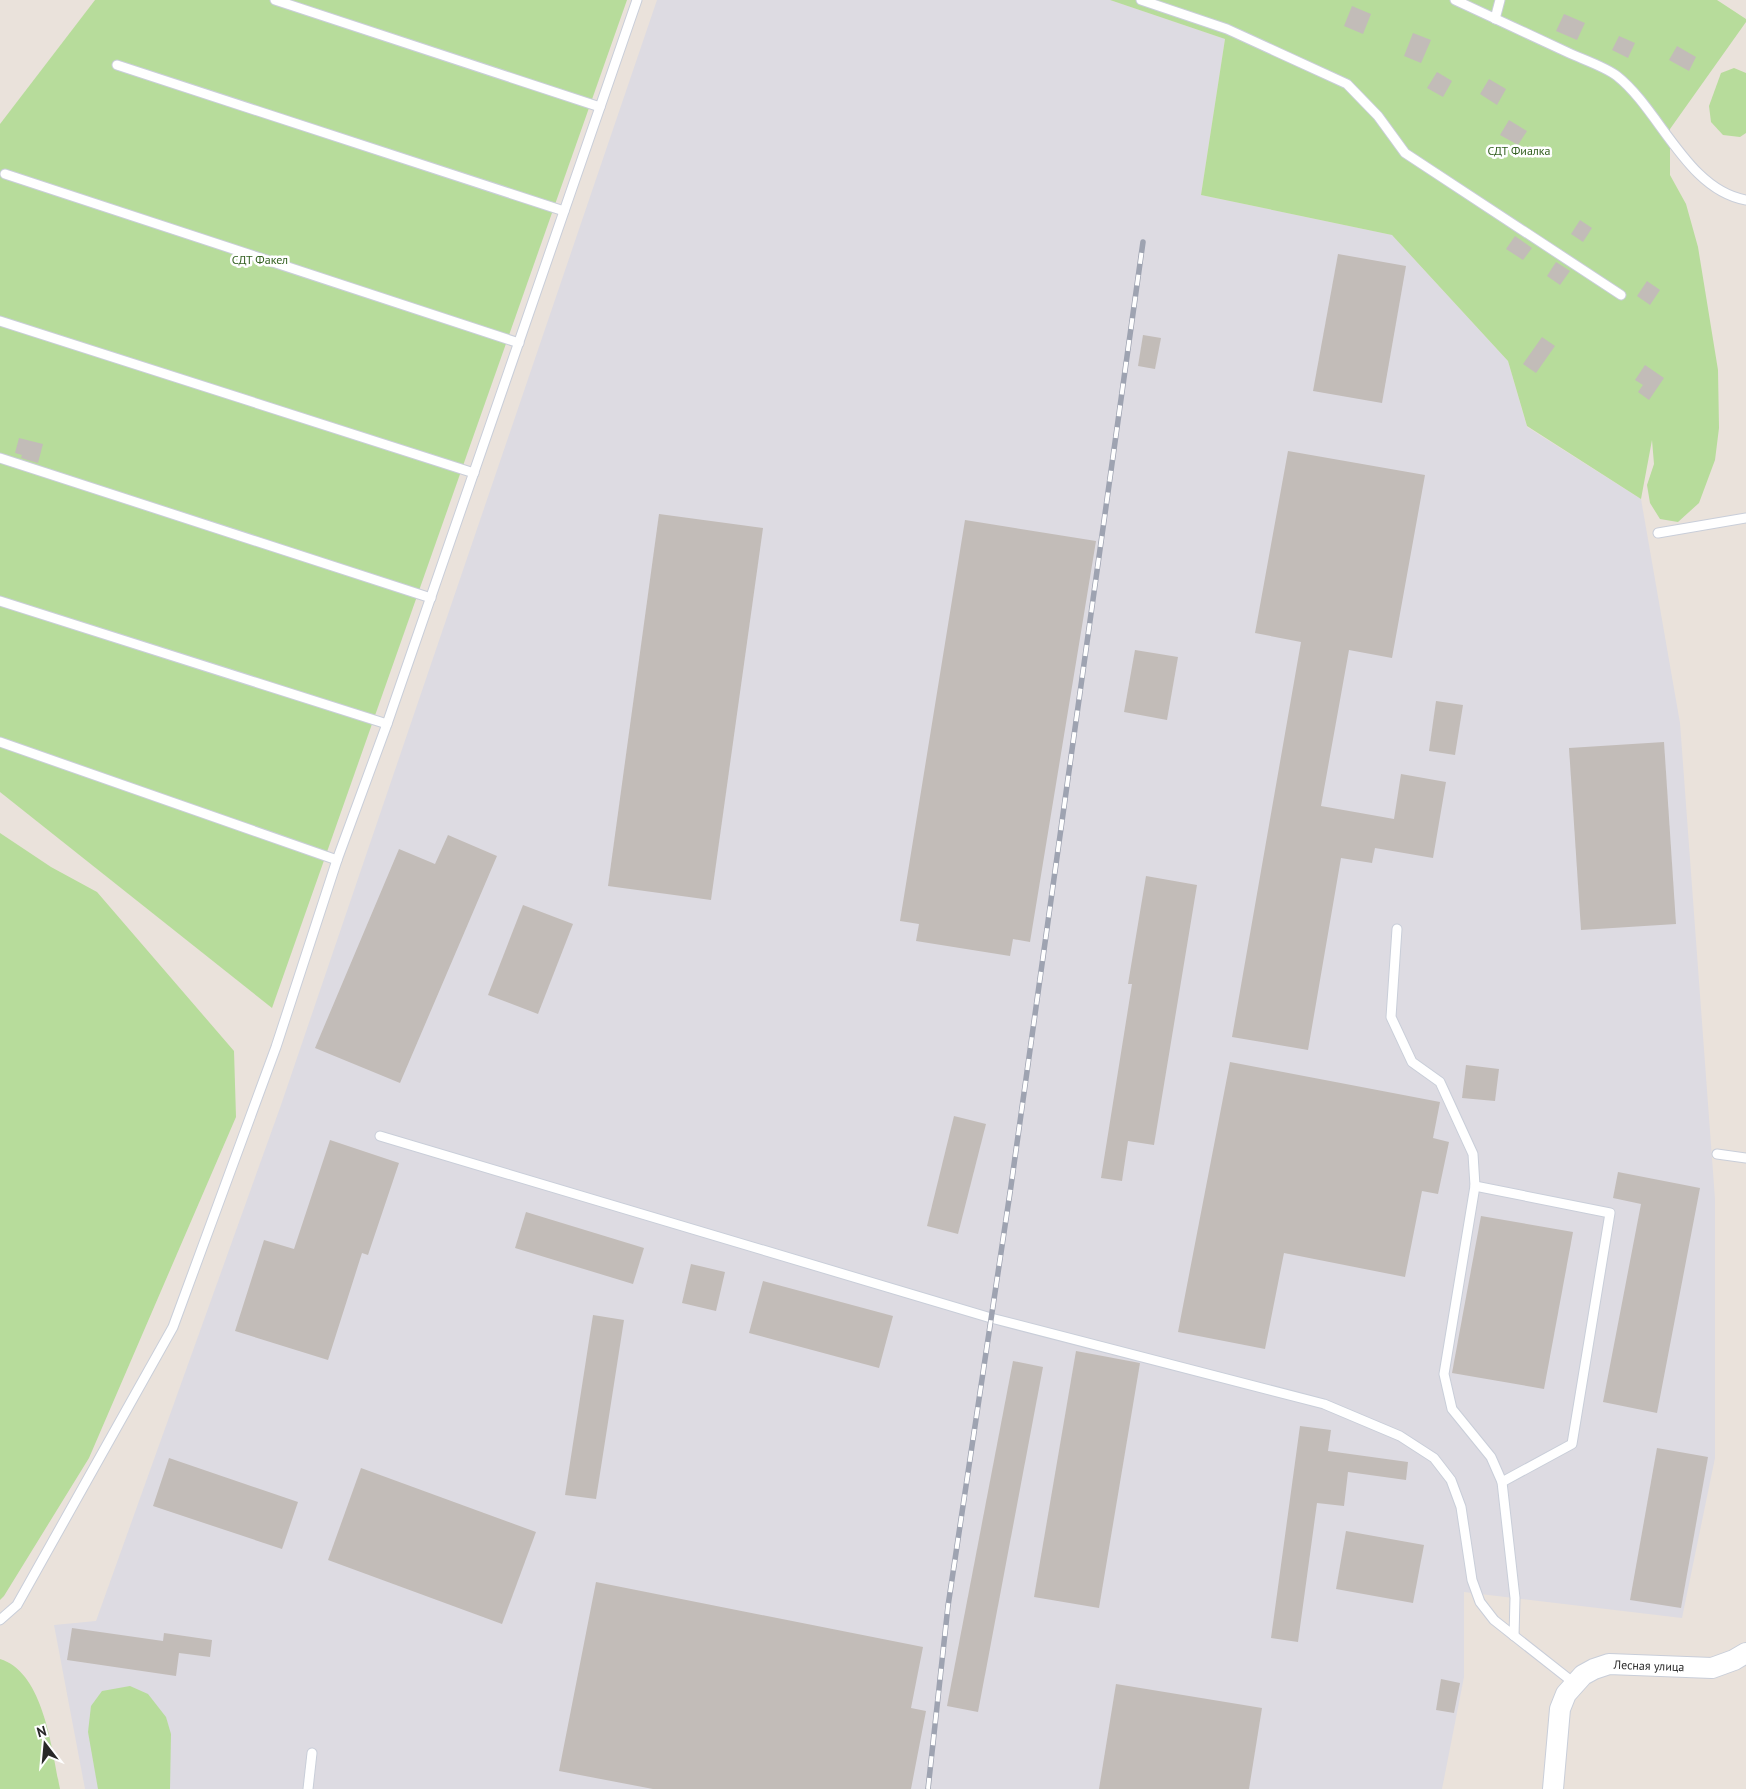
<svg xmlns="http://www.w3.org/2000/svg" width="1746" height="1789" font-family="'PT Sans',sans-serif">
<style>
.industrial{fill:#dddbe2}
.green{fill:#b7dc9b}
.building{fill:#c2bcb8}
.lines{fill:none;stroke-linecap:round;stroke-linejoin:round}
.service-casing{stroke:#c9ced9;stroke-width:11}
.tertiary-casing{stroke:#c9ced9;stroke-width:22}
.service{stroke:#fff;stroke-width:9}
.tertiary{stroke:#fff;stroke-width:20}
.rail-casing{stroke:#9ea3b1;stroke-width:5.5}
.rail{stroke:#fff;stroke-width:4;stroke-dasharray:11;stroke-linecap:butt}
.labels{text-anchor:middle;stroke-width:5;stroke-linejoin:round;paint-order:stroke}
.park-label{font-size:12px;fill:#325f1f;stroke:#fff}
.street-label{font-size:12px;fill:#282828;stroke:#fff}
</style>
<rect width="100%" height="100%" fill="#eae2db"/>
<!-- industrial -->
<polygon class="industrial" points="657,0 1110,0 1225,39 1201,195 1392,235 1508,361 1527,427 1641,499 1680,723 1715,1199 1715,1458 1682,1618 1464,1592 1464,1677 1442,1789 85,1789 54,1625 96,1621 281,1105"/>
<!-- green -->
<g class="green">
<polygon points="95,0 627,0 272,1008 0,792 0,124"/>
<polygon points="1110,0 1717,0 1746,19 1746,22 1670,129 1670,175 1686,204 1698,247 1718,370 1719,428 1715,460 1699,503 1678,522 1660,519 1650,503 1647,485 1654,464 1652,440 1641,499 1527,426 1508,361 1392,235 1201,195 1225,39"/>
<polygon points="1734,68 1746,73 1746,133 1740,137 1723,135 1711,122 1709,106 1721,73"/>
<polygon points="0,833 51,867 97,892 234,1051 236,1117 89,1458 4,1596 0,1600"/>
<path d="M0,1659C44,1672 52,1751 60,1789H0Z"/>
<polygon points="130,1686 148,1694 166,1717 171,1734 170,1789 98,1789 88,1732 91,1706 102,1691"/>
</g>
<!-- building -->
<g class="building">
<polygon points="1352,6 1371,14 1363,34 1344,26"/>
<polygon points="1564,14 1585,23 1577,40 1556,31"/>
<polygon points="1413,33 1431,40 1421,63 1404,56"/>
<polygon points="1619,36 1635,43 1628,58 1612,50"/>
<polygon points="1677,46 1696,57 1689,71 1669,60"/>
<polygon points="1437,72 1452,81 1443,97 1427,88"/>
<polygon points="1489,79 1506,89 1497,105 1480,94"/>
<polygon points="1509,120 1527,131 1518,145 1500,135"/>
<polygon points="1580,220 1592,228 1583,242 1571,234"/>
<polygon points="1515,236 1532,248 1523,260 1506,249"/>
<polygon points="1338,254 1406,266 1382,403 1313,391"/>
<polygon points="1556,262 1570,271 1560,285 1547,276"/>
<polygon points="1647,281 1660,290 1650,305 1637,296"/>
<polygon points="1143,335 1161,338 1155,369 1138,366"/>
<polygon points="1542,337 1555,346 1536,373 1523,364"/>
<polygon points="1645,365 1664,378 1649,400 1638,392 1643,385 1635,380"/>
<polygon points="19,438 43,444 38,463 21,458 22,455 15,453"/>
<polygon points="1288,451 1425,475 1392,658 1349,650 1321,806 1394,819 1401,774 1446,782 1433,858 1375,848 1372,863 1341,858 1308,1050 1232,1037 1301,642 1255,633"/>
<polygon points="659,514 763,528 711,900 608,886"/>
<polygon points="965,520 1096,541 1030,942 1013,939 1010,956 916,941 919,924 900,921"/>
<polygon points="1135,650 1178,657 1167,720 1124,712"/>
<polygon points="1436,701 1463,705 1455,755 1429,751"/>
<polygon points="1664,742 1676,924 1581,930 1569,748"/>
<polygon points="448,835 497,856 400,1083 315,1048 399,849 435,864"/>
<polygon points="1146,876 1197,885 1154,1145 1128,1141 1122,1181 1101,1178 1132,984 1128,984"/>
<polygon points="523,905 573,924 538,1014 488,995"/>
<polygon points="1230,1062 1440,1102 1433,1138 1449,1142 1438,1194 1422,1191 1405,1277 1284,1253 1265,1349 1178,1332"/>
<polygon points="1466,1065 1499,1069 1495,1101 1462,1098"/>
<polygon points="954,1116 986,1124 958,1234 927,1226"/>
<polygon points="330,1140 399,1163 368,1255 362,1253 328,1360 235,1331 264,1240 294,1249"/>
<polygon points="1618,1172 1700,1188 1657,1413 1603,1402 1641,1204 1613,1198"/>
<polygon points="526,1212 644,1248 633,1284 515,1248"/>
<polygon points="1481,1216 1573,1232 1544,1389 1452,1373"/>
<polygon points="691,1264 725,1272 716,1311 682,1303"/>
<polygon points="763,1281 893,1316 879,1368 749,1333"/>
<polygon points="593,1315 624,1320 596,1499 565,1495"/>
<polygon points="1076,1351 1140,1363 1099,1608 1034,1597"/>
<polygon points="1013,1361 1043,1367 978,1712 947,1706"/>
<polygon points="1300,1426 1331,1430 1328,1451 1408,1462 1406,1480 1348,1472 1344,1506 1317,1503 1298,1642 1271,1638"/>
<polygon points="1657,1448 1708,1457 1681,1608 1630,1600"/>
<polygon points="169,1458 298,1502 282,1549 153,1506"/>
<polygon points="361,1468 536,1532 502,1624 328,1560"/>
<polygon points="1346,1531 1424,1545 1413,1603 1336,1589"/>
<polygon points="596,1582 923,1647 911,1708 926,1711 911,1789 653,1789 559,1771"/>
<polygon points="72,1628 163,1641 164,1633 212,1640 210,1657 179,1653 176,1676 67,1660"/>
<polygon points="1441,1679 1460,1683 1454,1713 1436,1710"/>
<polygon points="1116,1684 1262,1708 1249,1789 1099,1789"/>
</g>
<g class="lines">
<!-- service casing -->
<g class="service-casing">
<g id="service">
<polyline points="275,0 600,107"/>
<polyline points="1141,0 1227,29 1347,84 1378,116 1405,153 1621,295"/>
<path d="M1455,0C1493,18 1531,35 1569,53C1582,59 1606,67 1617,76C1660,110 1687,190 1746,200"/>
<polyline points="1495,19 1500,0"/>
<polyline points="117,65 564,211"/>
<polyline points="5,174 519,343"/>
<polyline points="0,321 474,473"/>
<polyline points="0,458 431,598"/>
<polyline points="1658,533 1746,518"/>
<polyline points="0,601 387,724"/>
<polyline points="0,742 337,860"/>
<polyline points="1397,929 1391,1017 1412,1062 1440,1082 1473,1154 1475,1186 1444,1374 1452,1409 1491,1457 1502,1482 1515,1598 1514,1636"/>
<polyline points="380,1136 991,1318 1324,1404 1400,1436 1434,1458 1451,1480 1461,1507 1472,1580 1480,1602 1494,1620 1574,1683"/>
<polyline points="1717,1154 1746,1158"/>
<polyline points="1475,1186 1610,1213 1572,1444 1502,1482"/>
<polyline points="0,1620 17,1605 173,1327 276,1047 337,860 387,724 637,0"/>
<polyline points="308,1789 312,1753"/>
</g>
</g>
<!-- tertiary casing -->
<g class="tertiary-casing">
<polyline id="tertiary" points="1553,1789 1560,1709 1566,1694 1583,1675 1594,1669 1609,1664 1712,1668 1734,1660 1746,1653"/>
</g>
<!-- service -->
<use href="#service" class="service"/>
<!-- tertiary -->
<use href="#tertiary" class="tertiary"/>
<!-- rail casing -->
<g class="rail-casing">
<polyline id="rail" points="928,1789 948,1606 1011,1186 1143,242"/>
</g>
<!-- rail -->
<use href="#rail" class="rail"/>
</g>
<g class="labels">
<!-- park labels -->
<g class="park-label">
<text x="1519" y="155">СДТ Фиалка</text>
<text x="260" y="264">СДТ Факел</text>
</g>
<!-- street labels -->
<g class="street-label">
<text transform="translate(1649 1666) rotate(2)" y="4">Лесная улица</text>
</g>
</g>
<!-- north arrow -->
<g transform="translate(45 1744) rotate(344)" stroke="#ffffff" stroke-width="4" paint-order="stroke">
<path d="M0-4L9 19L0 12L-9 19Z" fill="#282828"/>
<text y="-8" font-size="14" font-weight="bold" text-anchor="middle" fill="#282828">N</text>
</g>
</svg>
